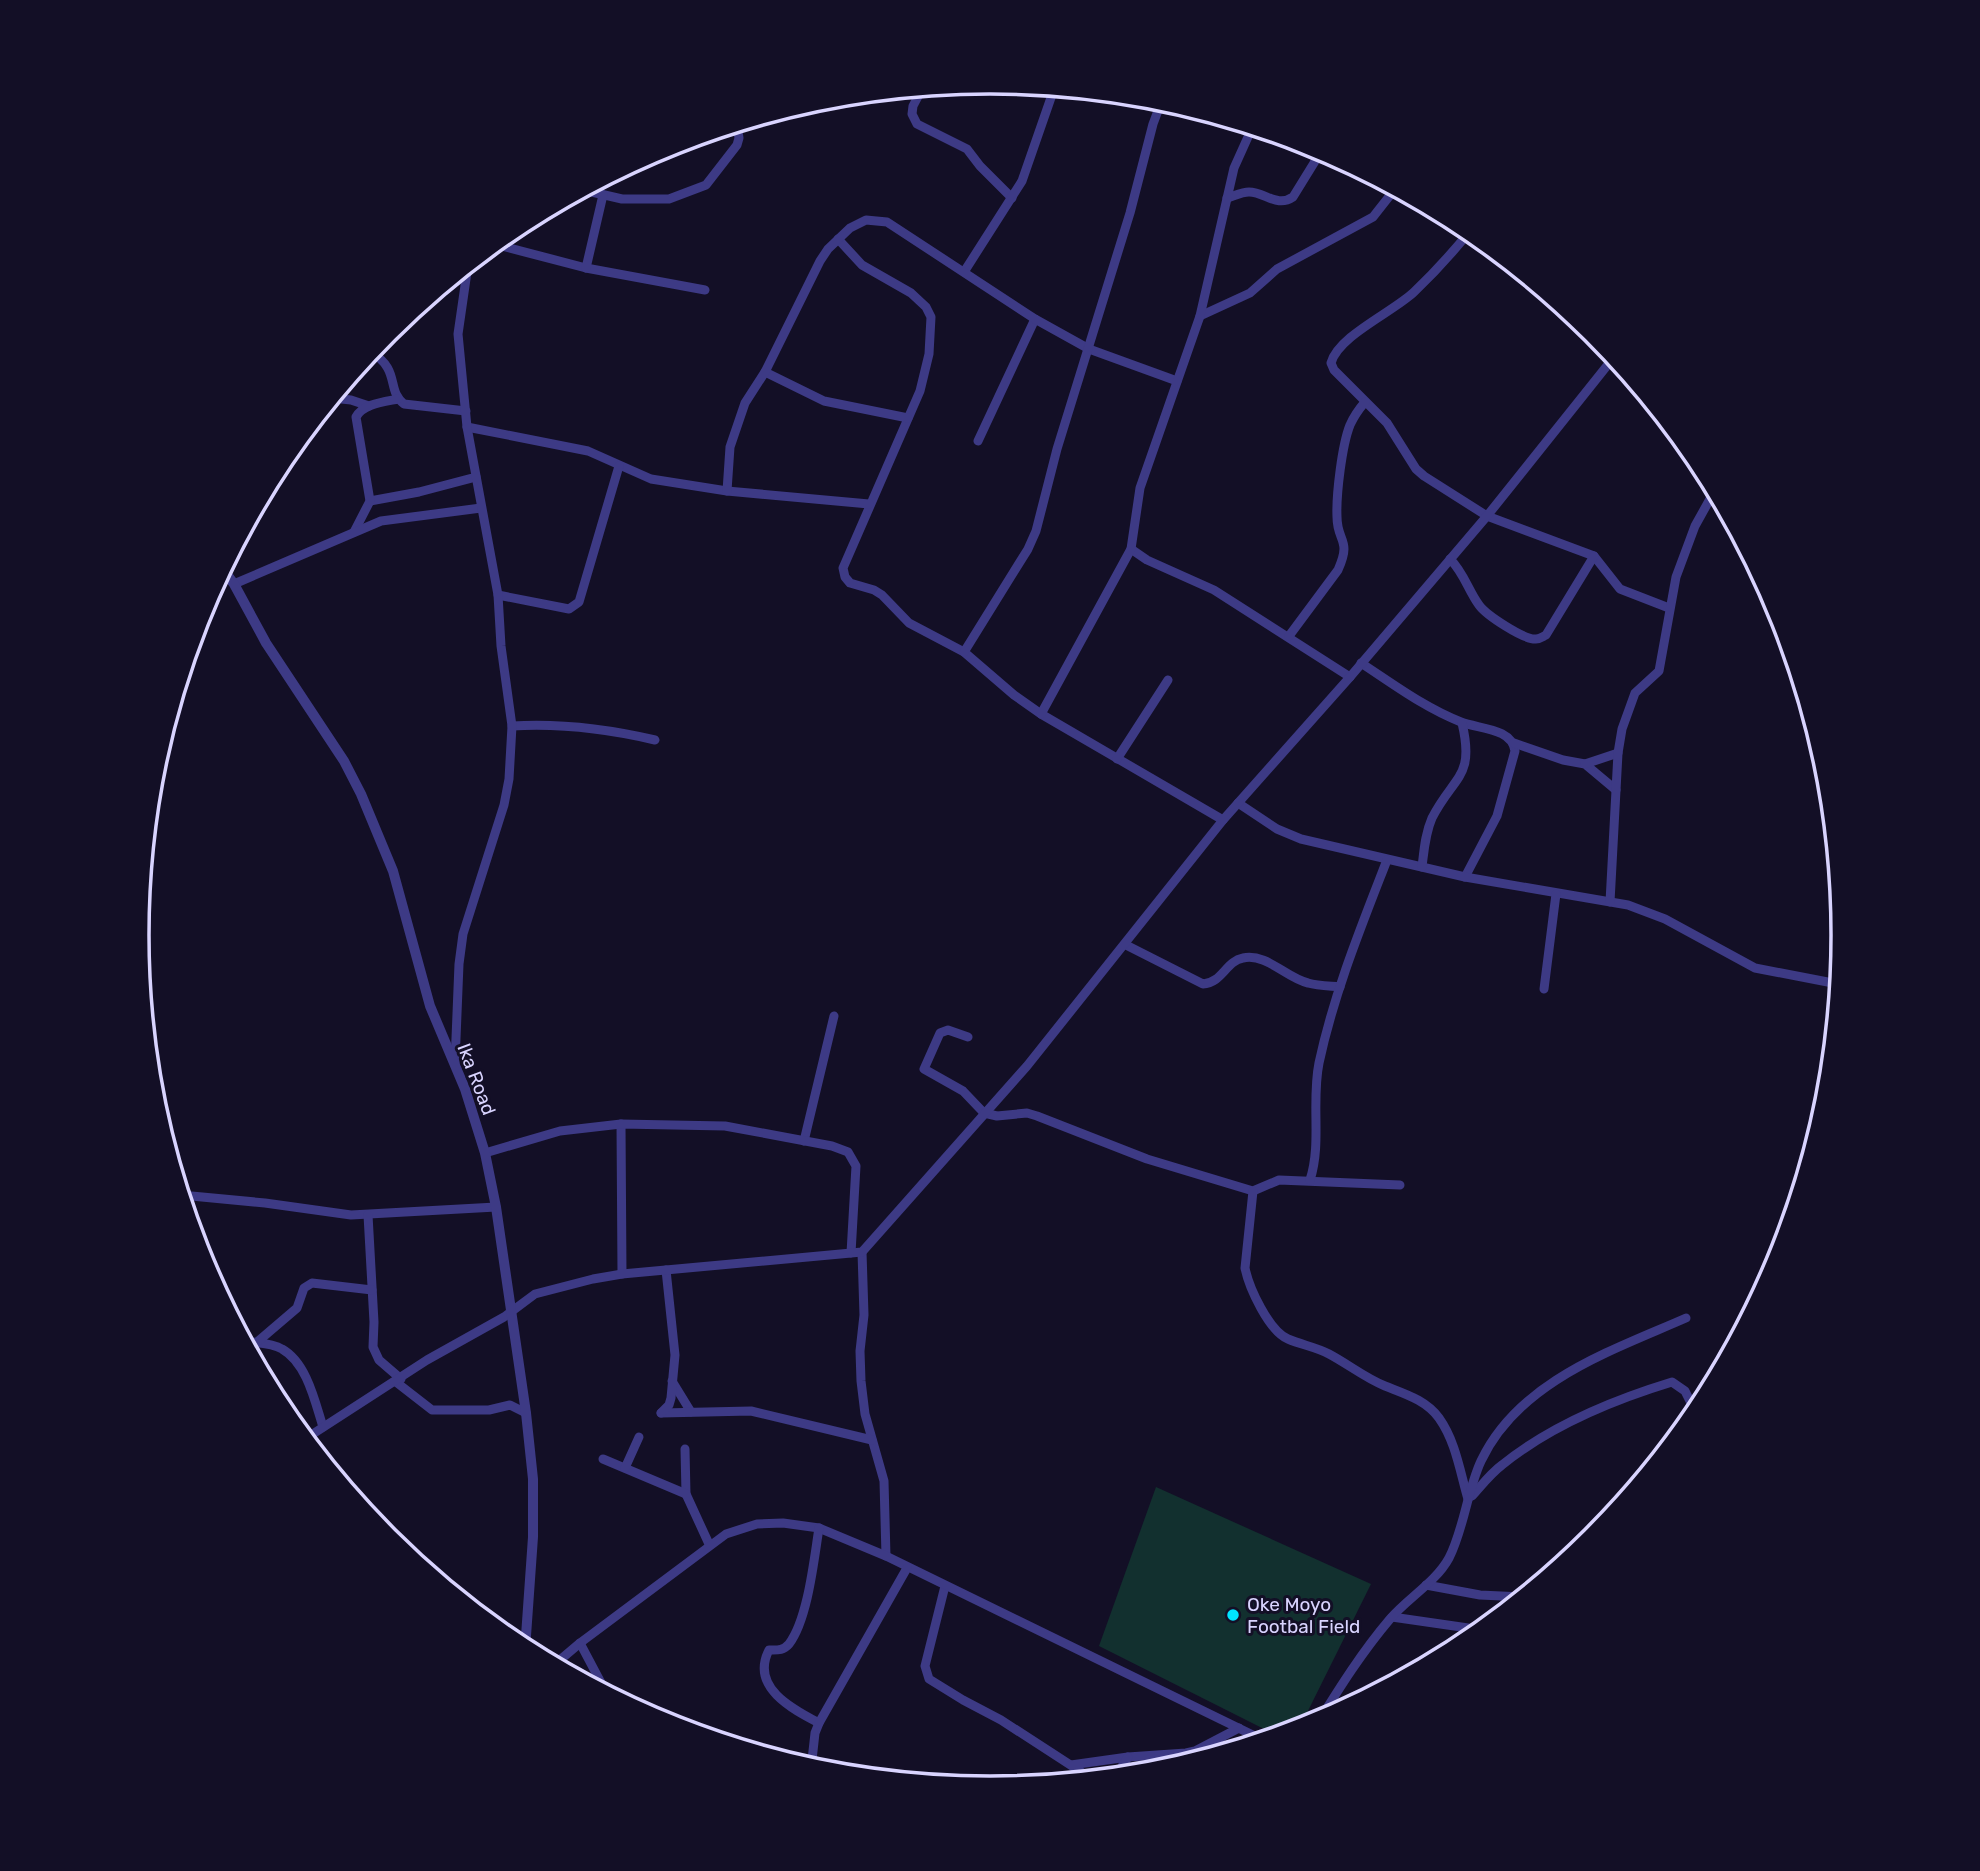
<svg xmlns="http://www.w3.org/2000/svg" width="1980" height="1871" font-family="Rubik,sans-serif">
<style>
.garden{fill:#12302f}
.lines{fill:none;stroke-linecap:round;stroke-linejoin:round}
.minor{stroke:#3d3a85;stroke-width:9}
.tertiary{stroke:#3d3a85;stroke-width:10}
.poi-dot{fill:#00e5ff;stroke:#130f26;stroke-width:2.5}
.labels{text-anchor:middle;stroke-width:6;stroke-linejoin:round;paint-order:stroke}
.street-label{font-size:19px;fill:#d9d4ff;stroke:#130f26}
.poi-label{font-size:19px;fill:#d9d4ff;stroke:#130f26;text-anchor:start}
.rim{fill:none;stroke:#d9d4ff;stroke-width:3.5}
</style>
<rect width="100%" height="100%" fill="#130f26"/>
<!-- garden -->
<polygon class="garden" points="1156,1487 1371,1584 1299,1729 1278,1736 1099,1646"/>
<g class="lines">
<!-- minor -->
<g class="minor">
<polyline points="922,89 913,106 912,114 917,124 967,149 980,166 1012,198"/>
<polyline points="583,190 622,199 669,199 706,185 737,145 739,138 737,125"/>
<path d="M1227,198C1234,196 1242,192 1249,192C1265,192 1277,208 1293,197L1322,150"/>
<path d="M1470,231C1453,252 1434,273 1414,292C1393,312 1338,336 1331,363L1334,370L1387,423L1416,469L1424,476L1487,516L1594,556L1620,589L1669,608"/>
<polyline points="838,239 862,265 911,293 926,307 931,317 929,354 920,391 843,568 845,577 850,583 874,590 882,595 909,623 964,652 1014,695 1041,714 1223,820"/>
<polyline points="494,244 586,268 705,290"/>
<polyline points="586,268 603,195"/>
<polyline points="964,272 1022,181 1054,89"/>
<polyline points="1200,316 1250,293 1277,269 1373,217 1395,189"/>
<path d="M371,352C401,370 386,390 404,404L466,411"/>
<polyline points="765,372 824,401 908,418"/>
<polyline points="332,398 351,400 369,406"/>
<polyline points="467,427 588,451 651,479 727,491 869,504"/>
<polyline points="978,441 1035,319"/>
<polyline points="727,491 730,447 745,403 765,372 820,261 828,249 850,228 866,220 887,222 1035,319 1089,349 1177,381"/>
<polyline points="370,501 419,492 476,477"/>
<path d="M354,532L370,501L356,417C363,404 383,402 398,399"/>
<polyline points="1131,549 1147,560 1214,590 1350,677"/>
<path d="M1450,559C1464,573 1468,590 1479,605C1486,615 1524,640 1536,639C1540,639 1542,637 1546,635L1594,556"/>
<polyline points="234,584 381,521 481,508"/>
<polyline points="498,595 569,609 579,602 619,466"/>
<path d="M1289,636L1338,570C1352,539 1337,542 1337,517C1336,495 1342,445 1350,425C1354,416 1359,409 1365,402"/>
<polyline points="964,652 1028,549 1036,531 1057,449 1130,213 1153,124 1162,100"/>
<path d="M1361,663C1393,684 1425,708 1461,722C1479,729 1512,728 1515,751L1497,816L1465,877"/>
<polyline points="1041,714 1131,549 1140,488 1200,316 1234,168 1252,128"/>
<path d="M512,726C561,723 608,729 655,740"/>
<polyline points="1514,743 1563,760 1585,764 1616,790"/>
<polyline points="1117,759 1168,680"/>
<polyline points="1585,764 1618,753"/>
<polyline points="1238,803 1277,829 1301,839 1465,877 1628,905 1665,919 1755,968 1838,984"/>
<path d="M1422,867C1424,851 1425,834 1432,818C1454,775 1475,778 1462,723"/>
<polyline points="1610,902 1618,753 1622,729 1635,693 1659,671 1676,577 1695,526 1715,490"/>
<path d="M1126,945L1203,984C1222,983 1226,961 1243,958C1267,953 1286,978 1308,983C1318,986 1330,986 1340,987"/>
<polyline points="1544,989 1556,894"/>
<polyline points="968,1037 948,1030 940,1033 924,1069 963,1091 984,1113 997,1116 1027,1113 1037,1116 1147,1159 1253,1191 1279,1180 1400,1185"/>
<polyline points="455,1063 459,964 463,934 504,805 509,779 512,726 501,646 498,595 467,427 458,334 468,265"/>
<polyline points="621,1124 622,1274"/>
<polyline points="804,1141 834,1016"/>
<polyline points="485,1153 560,1131 621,1124 725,1126 832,1146 848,1152 856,1166 851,1253"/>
<path d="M1310,1180C1322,1143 1311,1102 1319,1063C1334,993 1361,927 1387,860"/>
<path d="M1253,1191L1245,1268C1249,1288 1269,1331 1288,1339C1302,1345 1316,1347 1329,1354C1348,1364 1365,1378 1385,1386C1405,1394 1426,1400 1439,1418C1456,1442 1460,1472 1468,1499"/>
<polyline points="181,1195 265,1203 351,1215 496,1207"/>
<polyline points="368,1215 374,1322 373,1347 379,1360 401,1379"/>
<polyline points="862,1252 864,1315 860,1351 861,1381 865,1414 884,1481 886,1556"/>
<path d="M244,1341C256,1343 272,1343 282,1349C307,1363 315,1402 323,1427"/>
<polyline points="256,1343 297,1308 304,1288 312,1283 372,1290"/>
<polyline points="672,1381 691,1412"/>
<polyline points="396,1382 432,1410 489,1410 510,1405 526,1413"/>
<polyline points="661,1413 751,1411 872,1440"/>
<polyline points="661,1413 669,1405 671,1398 675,1355 666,1270"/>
<polyline points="305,1439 427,1360 504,1317 535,1294 593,1279 622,1274 862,1252 1027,1066 1223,820 1350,677 1487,516 1614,357"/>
<polyline points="685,1449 686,1494 709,1544"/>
<polyline points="603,1459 686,1494"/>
<polyline points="625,1468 639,1437"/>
<path d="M1472,1496C1481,1486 1491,1473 1502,1465C1550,1426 1613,1400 1672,1382L1685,1391L1696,1413"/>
<polyline points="1426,1585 1480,1595 1523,1597"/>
<polyline points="945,1586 925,1666 929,1679 963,1700 1001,1720 1092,1779"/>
<polyline points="1392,1617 1482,1630"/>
<polyline points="580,1643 607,1694"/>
<polyline points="554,1665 580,1643 726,1534 757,1524 783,1523 819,1528 886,1556 1263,1740"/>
<path d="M819,1723C792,1709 750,1687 769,1650C777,1650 783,1651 789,1644C808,1619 814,1559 819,1528"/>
<path d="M1317,1724C1340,1687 1362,1652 1390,1619C1408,1598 1436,1582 1449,1558C1464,1529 1467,1491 1481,1461C1519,1381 1611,1351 1686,1318"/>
<polyline points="1071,1765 1128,1757 1186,1753 1195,1751 1239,1728"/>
<polyline points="811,1769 815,1733 819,1723 907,1568"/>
<polyline points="1116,1776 1128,1757"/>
</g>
<!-- tertiary -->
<polyline class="tertiary" points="223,569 234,584 266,643 344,761 361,794 393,871 430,1006 465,1089 485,1153 496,1207 526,1413 533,1479 533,1537 525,1650"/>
</g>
<!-- markers -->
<circle class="poi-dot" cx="1233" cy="1615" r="7"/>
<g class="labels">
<!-- street labels -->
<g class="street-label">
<text transform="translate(477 1079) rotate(69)" y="7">Ika Road</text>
</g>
<!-- poi labels -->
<g class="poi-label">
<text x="1247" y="1611">Oke Moyo<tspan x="1247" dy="22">Footbal Field</tspan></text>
</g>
</g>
<!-- crop -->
<path d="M0 0H1980V1871H0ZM149 935a841 841 0 1 1 1682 0a841 841 0 1 1-1682 0Z" fill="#130f26" fill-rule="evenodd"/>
<path class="rim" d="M149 935a841 841 0 1 1 1682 0a841 841 0 1 1-1682 0Z"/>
</svg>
